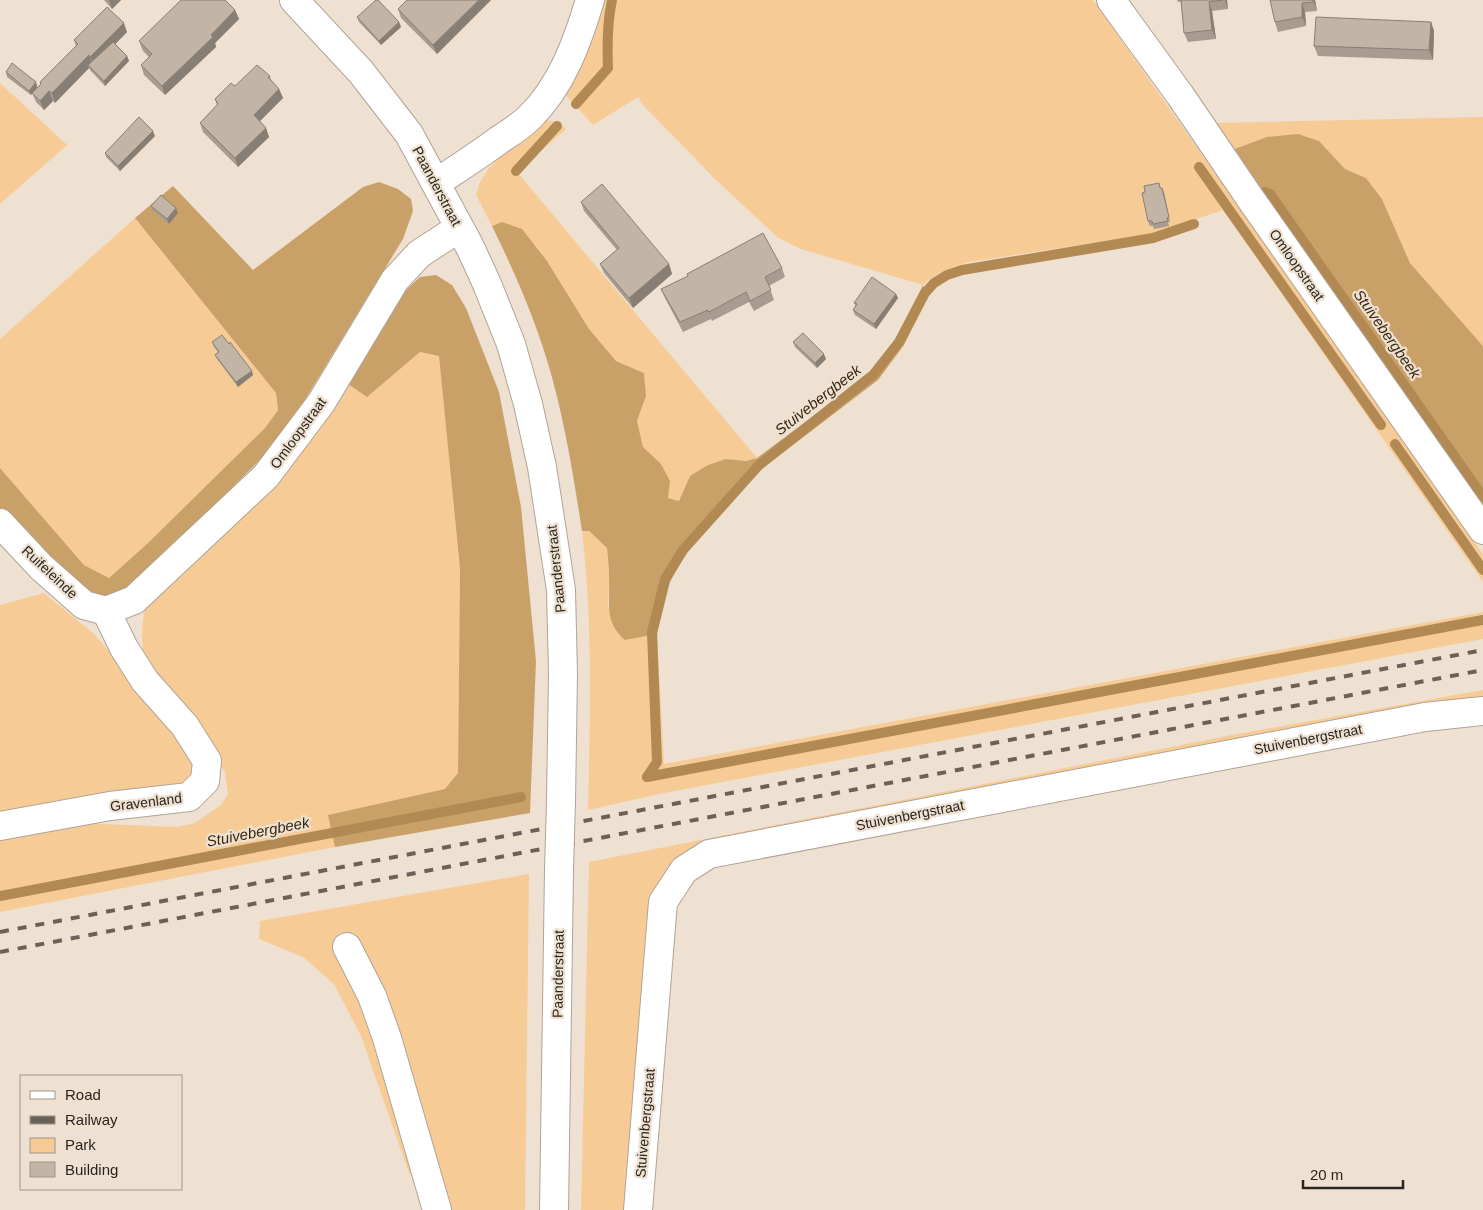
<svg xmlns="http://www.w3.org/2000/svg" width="1483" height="1210" font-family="Arial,sans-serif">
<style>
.green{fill:#f7cb95}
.forest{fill:#caa069}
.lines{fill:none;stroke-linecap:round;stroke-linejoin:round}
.stream{stroke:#b28953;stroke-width:10}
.street-casing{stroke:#b0a495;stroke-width:30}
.street{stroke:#fff;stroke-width:28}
.rail{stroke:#6a6259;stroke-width:4;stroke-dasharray:9 9;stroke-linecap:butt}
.street-bridge-casing{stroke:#b0a495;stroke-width:30;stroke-linecap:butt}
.street-bridge{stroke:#fff;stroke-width:28}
.wall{fill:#a79c8f}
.shaded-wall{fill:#887f74}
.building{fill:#c2b5a6;stroke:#887f74}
.labels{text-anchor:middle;stroke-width:4.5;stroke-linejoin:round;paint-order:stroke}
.street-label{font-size:14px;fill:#2a251f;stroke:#eee1d1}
.water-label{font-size:15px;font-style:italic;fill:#38260d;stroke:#eee1d1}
</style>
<rect width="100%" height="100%" fill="#eee1d1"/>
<!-- green -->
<g class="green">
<path d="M602,0H1093L1483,554V582L1223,210L1152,234L969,262C953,267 936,272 923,285L801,249L777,237L715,179L643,105L638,97L593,125L566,95C583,66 591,32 602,0Z"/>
<polygon points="0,83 67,145 0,204"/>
<polygon points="1483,117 1483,346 1410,263 1382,199 1366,178 1345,169 1319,141 1232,150 1212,123"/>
<path d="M546,120L557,122L566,129L517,172L757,458L746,461L726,459L690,476L680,501L668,498L661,464L643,447L637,421L646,396L644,373L616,361L589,329L547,261L522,230L502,222L492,226L476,195C486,155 521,148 546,120Z"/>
<polygon points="135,218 276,393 278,410 265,428 148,543 109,578 84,565 0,468 0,339"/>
<path d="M420,352L439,356L460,569L458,773L446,789L329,815L335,847L0,912V837L77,823L177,827L195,823L221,805L228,794L225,772L144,660C141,640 141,625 146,605L269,492L312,438L348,384L367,397Z"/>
<path d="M582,531H589L607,548L609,579L608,607L645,635L657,634L664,764L1483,612V639L664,793L588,810C590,717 593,624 582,531Z"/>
<polygon points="44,593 95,635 172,726 194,764 190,780 178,787 0,819 0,605"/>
<polygon points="1483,690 1483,705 670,870 631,1210 581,1210 589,862 1232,735"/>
<polygon points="529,874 525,1210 447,1210 419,1169 409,1173 361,1036 334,984 303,957 259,939 260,921"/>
</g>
<!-- forest -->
<g class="forest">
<polygon points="1298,134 1319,141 1345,169 1366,178 1382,199 1410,263 1483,346 1483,510 1232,150 1267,137"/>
<polygon points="379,182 398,189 411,199 413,211 403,239 295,416 266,454 126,592 107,597 84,591 0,509 0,468 84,565 109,578 148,543 265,428 278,410 276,393 135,218 173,186 253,270 363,187"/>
<path d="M502,222L522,229L547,261L589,329L616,361L644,373L646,396L637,421L643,447L661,464L670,481L668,498L679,501L690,476L708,465L726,459L746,461L757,458L872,372L895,340L923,285L928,297L904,345L878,380L763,468L718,515L687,551L670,582L657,634L625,640C604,622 610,604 609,579C609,569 608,558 607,548L589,531H582C573,473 564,416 547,360C533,314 513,269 492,226Z"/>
<polygon points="436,275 452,285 466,308 499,392 521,507 536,661 530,813 335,847 328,815 445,789 458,773 460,569 439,356 420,352 367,397 348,384 401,295 420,277"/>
</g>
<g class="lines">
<!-- stream -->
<g class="stream">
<path d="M576,104L608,68C607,44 607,23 612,0"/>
<polyline points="1199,167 1381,425"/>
<polyline points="516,171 557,126"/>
<polyline points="1264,192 1270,194 1483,497"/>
<polyline points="1395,444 1483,570"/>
<polyline points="647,777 657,762 652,632 665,579 683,550 759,465 873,375 899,342 925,293 934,283 947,275 962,270 1153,238 1194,224"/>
<polyline points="647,777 1483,620"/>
<polyline points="0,896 521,797"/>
</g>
<!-- street casing -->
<g class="street-casing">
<g id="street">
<polyline points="294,0 361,72 409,134 470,247 487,284 511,344 528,404 542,467 561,590 563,674 561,801"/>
<polyline points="1111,0 1180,95 1252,201 1483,530"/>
<path d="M436,183C457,169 479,155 499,140C510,133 521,126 530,117C562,85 577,43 590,0"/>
<polyline points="0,523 41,567 84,605 106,611"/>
<polyline points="106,611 134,600 266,476 321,403 395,280 419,254 459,228"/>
<polyline points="0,826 110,806 189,797 205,781 207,761 185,726 145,681 124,648 106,611"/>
<polyline points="347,947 372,996 387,1038 437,1210"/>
<polyline points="554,1210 559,870"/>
<polyline points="638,1210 663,902 684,870 709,854 1425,717 1483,711"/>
</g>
</g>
<!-- street -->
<use href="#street" class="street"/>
<!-- rail -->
<g class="rail">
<polyline points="0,932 1483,650"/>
<polyline points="0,952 1483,670"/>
</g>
<!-- street-bridge casing -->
<g class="street-bridge-casing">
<polyline id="street-bridge" points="559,870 561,801"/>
</g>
<!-- street-bridge -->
<use href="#street-bridge" class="street-bridge"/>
</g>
<!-- wall -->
<g class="wall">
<polygon points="104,0 121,0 112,9"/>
<polygon points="407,0 491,0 437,54 401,18 398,9"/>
<polygon points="1177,0 1227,0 1228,9 1212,11 1216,39 1188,42 1184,33 1181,2 1178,2"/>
<polygon points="1270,0 1315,0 1317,11 1305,12 1306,26 1278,32 1275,22"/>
<polygon points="235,10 239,19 215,43 216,47 165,95 144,75 141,65 149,57 143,51 139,41"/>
<polygon points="357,17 399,22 401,27 381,45 359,22"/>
<polygon points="1431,22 1434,31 1433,60 1318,56 1314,46"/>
<polygon points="127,32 115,44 127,56 129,61 105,86 90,70 89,68 55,103 53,101 44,110 36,102 32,93 31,95 7,77 6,72 36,82 37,87 41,84 40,82 76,46 74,40"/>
<polygon points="270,76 271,80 279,89 283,98 260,121 266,128 269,137 238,167 203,132 200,123 217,105 215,99 235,86"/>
<polygon points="155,136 120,171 106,157 105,153"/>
<polygon points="1161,188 1162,188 1164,193 1170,222 1168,222 1169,226 1154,229 1153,226 1150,226 1148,221"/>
<polygon points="581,202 669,264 672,274 633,308 604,273 600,264 617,250 584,211"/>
<polygon points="151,206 178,213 169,224 153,211"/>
<polygon points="782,268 785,277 769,286 774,300 754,311 749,302 712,321 711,319 683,332 665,298 661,289"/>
<polygon points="896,294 898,298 876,329 855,315 853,310 856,306 854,303"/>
<polygon points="212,342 229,344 253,375 238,387 217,359 215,355 218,352 214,347"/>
<polygon points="793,342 826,359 817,368 795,347"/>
</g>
<!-- shaded-wall -->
<g class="shaded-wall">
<polygon points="109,0 121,0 112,9"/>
<polygon points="479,0 491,0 437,54 433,45"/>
<polygon points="1225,0 1227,0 1228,9"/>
<polygon points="1313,0 1315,0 1317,11"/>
<polygon points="1209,2 1212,11 1216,39 1212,30"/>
<polygon points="1302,3 1305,12 1306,26 1302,17"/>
<polygon points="235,10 239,19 215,43 216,47 165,95 162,86"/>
<polygon points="399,22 401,27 381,45 379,41"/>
<polygon points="1431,22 1434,31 1433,60 1429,50"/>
<polygon points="124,23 127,32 94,66 90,57"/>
<polygon points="89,55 92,65 88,65 89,68 55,103 52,93"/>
<polygon points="127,56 129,61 105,86 104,81"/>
<polygon points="36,82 37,87 31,95 29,91"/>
<polygon points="279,89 283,98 257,124 254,115"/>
<polygon points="49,91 53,101 44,110 40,101"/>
<polygon points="266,128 269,137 238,167 235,158"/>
<polygon points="153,131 155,136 120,171 118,166"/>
<polygon points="1162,188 1164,193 1170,222 1169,217"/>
<polygon points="176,208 178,213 169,224 167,219"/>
<polygon points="669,264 672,274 633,308 629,298"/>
<polygon points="896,294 898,298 876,329 874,324"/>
<polygon points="824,354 826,359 817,368 815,363"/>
<polygon points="252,371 253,375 238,387 236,382"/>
</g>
<!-- building -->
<g class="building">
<polygon points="181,0 225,0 235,10 211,35 213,37 162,86 141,65 152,54 139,41"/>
<polygon points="376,0 378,0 399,22 379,41 357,17"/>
<polygon points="407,0 479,0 433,45 398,9"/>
<polygon points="1181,0 1223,0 1209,2 1212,30 1184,33"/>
<polygon points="1270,0 1313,0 1313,2 1302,3 1302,17 1275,22"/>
<polygon points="107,7 124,23 90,57 89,55 52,93 49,91 40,101 32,93 41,84 40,82 78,44 74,40"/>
<polygon points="1316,17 1431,22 1429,50 1314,46"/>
<polygon points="113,42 127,56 104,81 88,65"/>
<polygon points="12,63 36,82 29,91 6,72"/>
<polygon points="257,65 270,76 268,77 279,89 254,115 266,128 235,158 200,123 218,104 215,99 231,83 235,86"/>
<polygon points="139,117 153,131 118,166 105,153"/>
<polygon points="1159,183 1160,188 1162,188 1169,217 1167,218 1168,221 1153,224 1152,221 1148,221 1142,193 1145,192 1144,186"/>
<polygon points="602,184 669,264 629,298 600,264 619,248 581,202"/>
<polygon points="161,195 176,208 167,219 151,206"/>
<polygon points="763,233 782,268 765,277 771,290 750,301 746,292 709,312 708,310 680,322 661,289 688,276 687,274"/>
<polygon points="872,277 896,294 874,324 853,310 857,304 854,303"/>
<polygon points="803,333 824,354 815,363 793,342"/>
<polygon points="222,335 229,344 230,342 252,371 236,382 215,355 219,352 212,342"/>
</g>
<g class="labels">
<!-- street labels -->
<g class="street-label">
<text transform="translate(437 186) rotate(62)" y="5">Paanderstraat</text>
<text transform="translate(1297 265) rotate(55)" y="5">Omloopstraat</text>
<text transform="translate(298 433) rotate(-54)" y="5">Omloopstraat</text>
<text transform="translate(556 569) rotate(-96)" y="5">Paanderstraat</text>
<text transform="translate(50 572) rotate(43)" y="5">Ruifeleinde</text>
<text transform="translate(1308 739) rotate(-11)" y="5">Stuivenbergstraat</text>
<text transform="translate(146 802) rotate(-7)" y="5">Gravenland</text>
<text transform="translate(910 815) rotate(-11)" y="5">Stuivenbergstraat</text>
<text transform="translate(558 974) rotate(-89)" y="5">Paanderstraat</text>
<text transform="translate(645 1123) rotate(-85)" y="5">Stuivenbergstraat</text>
</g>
<!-- water labels -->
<g class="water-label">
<text transform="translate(1387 334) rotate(55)" y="5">Stuivebergbeek</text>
<text transform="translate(818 400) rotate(-38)" y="5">Stuivebergbeek</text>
<text transform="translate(258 832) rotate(-11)" y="5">Stuivebergbeek</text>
</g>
</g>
<!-- legend -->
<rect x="20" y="1075" width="162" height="115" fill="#eee1d1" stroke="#a0968a"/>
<rect x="30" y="1091" width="25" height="8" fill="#ffffff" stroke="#a0968a"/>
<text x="65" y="1100" font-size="15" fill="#2a251f">Road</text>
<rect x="30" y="1116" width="25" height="8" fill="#6a6259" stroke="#a0968a"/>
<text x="65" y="1125" font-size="15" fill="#2a251f">Railway</text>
<rect x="30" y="1138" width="25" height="15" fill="#f7cb95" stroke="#a0968a"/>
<text x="65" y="1150" font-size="15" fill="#2a251f">Park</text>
<rect x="30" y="1162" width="25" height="15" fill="#c2b5a6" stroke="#a0968a"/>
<text x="65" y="1175" font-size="15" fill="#2a251f">Building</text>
<!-- scale -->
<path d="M1303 1180v8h100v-8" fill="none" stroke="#2a251f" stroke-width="2.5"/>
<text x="1310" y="1180" font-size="15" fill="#2a251f" stroke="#eee1d1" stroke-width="4" paint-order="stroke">20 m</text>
</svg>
